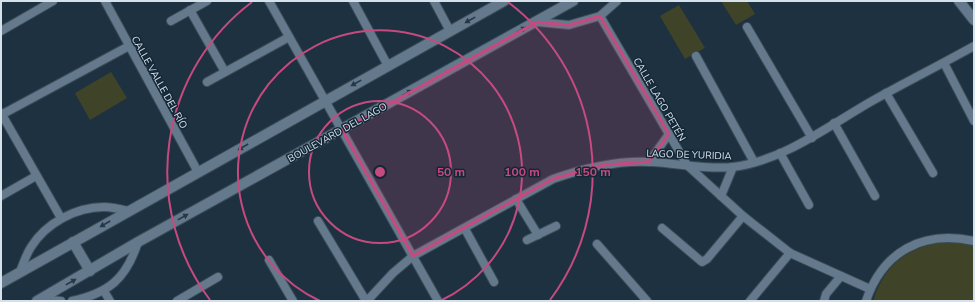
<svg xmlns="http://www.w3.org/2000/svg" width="975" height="302" font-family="'Nunito Sans',sans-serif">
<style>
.green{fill:#3f4328}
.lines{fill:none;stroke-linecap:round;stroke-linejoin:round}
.minor-casing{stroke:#3c4c59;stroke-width:10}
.tertiary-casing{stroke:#3c4c59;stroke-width:12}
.minor{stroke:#647a8c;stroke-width:8}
.tertiary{stroke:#647a8c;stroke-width:10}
.oneway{fill:#243847}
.marked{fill:#c74a7f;fill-opacity:0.2;stroke:#c74a7f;stroke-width:3;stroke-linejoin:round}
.ring{fill:none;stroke:#c74a7f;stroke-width:2}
.labels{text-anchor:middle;stroke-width:3;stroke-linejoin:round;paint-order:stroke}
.street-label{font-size:10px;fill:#d5e1eb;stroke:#142736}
.centre{fill:#c74a7f;stroke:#142736;stroke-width:2}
.ring-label{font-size:12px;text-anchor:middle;font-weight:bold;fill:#c74a7f;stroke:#142736;stroke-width:3;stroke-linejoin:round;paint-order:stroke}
</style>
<rect width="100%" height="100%" fill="#1d3140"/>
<!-- green -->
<g class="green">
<polygon points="721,1 747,1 755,14 736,25"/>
<polygon points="679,5 705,48 685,59 660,16"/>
<polygon points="111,72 127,98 90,120 75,93"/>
<path d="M949,241L974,246V301H873C885,262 910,246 949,241Z"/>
</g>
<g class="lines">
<!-- minor casing -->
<g class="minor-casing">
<g id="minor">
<polyline points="105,1 198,172"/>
<polyline points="269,1 438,301"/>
<polyline points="353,1 388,66"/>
<polyline points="434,1 450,31"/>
<polyline points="190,10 225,72"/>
<polyline points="600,16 687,165 743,216 790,253 870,289"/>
<polyline points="171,21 207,1"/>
<polyline points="537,22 569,25 600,16 617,1"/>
<polyline points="747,27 812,138"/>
<polyline points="1,31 53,1"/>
<polyline points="696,56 754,162"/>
<polyline points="944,63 974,121"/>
<polyline points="207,82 289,37"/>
<polyline points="886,93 933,173"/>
<polyline points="1,113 61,218"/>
<polyline points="1,115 129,46"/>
<polyline points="834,123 875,196"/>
<polyline points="780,153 809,205"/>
<polyline points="649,162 669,134"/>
<polyline points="1,196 36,176"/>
<polyline points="721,196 733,167"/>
<polyline points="516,199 538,235"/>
<polyline points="318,221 366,301"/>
<polyline points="662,228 702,262 707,259 743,216"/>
<polyline points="465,229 494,282"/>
<polyline points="527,240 556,226"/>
<polyline points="597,244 647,301"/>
<polyline points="269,260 293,301"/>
<path d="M20,272C23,264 26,255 31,247C46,223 76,207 104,207C112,207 120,209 128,211"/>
<polyline points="104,291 110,301"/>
<polyline points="40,299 61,301"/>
<path d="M72,301C109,293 126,279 138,242"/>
<polyline points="177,301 218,277"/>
<path d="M367,301L393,273L413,256L553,179C584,168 618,160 651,162C676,163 709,170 733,167C783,161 830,125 872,101C906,82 940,65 974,46"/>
<polyline points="750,301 790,253"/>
<polyline points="824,301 826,294 841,276"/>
<path d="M866,301C883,251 923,230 974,241"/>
</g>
</g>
<!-- tertiary casing -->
<g class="tertiary-casing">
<g id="tertiary">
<polyline points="959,1 974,20"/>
<polyline points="73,242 90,271"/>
<polyline points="1,283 504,1"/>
<polyline points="37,301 138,242 573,1"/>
</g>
</g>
<!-- minor -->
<use href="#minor" class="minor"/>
<!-- tertiary -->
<use href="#tertiary" class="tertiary"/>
</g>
<!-- one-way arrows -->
<defs><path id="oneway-solid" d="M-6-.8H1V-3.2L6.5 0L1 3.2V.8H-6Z"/></defs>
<g class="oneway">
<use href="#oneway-solid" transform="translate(470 20) rotate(151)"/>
<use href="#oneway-solid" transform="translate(521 30) rotate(-29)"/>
<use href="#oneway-solid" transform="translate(356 83) rotate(151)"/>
<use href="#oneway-solid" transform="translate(407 93) rotate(-29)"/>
<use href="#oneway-solid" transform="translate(243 147) rotate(150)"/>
<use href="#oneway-solid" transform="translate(183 217) rotate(-29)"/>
<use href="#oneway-solid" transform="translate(105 224) rotate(150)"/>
<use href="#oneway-solid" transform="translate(71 282) rotate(-29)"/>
</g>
<!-- marked area -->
<path class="marked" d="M600,16L669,134L649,162L605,165L553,179L413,256L342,130L537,22L569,25Z"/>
<!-- distance rings -->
<g class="ring">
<circle cx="380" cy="172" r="71"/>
<path d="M320 301A142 142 0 1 1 440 301"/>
<path d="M210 300A213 213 0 0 1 252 2M508 2A213 213 0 0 1 550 300"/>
</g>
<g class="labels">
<!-- street labels -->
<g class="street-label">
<text transform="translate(160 82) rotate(61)" y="4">CALLE VALLE DEL RÍO</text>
<text transform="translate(660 99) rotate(60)" y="4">CALLE LAGO PETÉN</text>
<text transform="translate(337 132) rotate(-29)" y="4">BOULEVARD DEL LAGO</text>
<text transform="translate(689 154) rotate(2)" y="4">LAGO DE YURIDIA</text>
</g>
</g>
<circle cx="380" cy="172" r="6" class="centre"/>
<g class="ring-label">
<text x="451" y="176">50 m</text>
<text x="522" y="176">100 m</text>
<text x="593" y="176">150 m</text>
</g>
<!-- border -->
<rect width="975" height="302" fill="none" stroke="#d5e1eb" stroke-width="4"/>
</svg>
